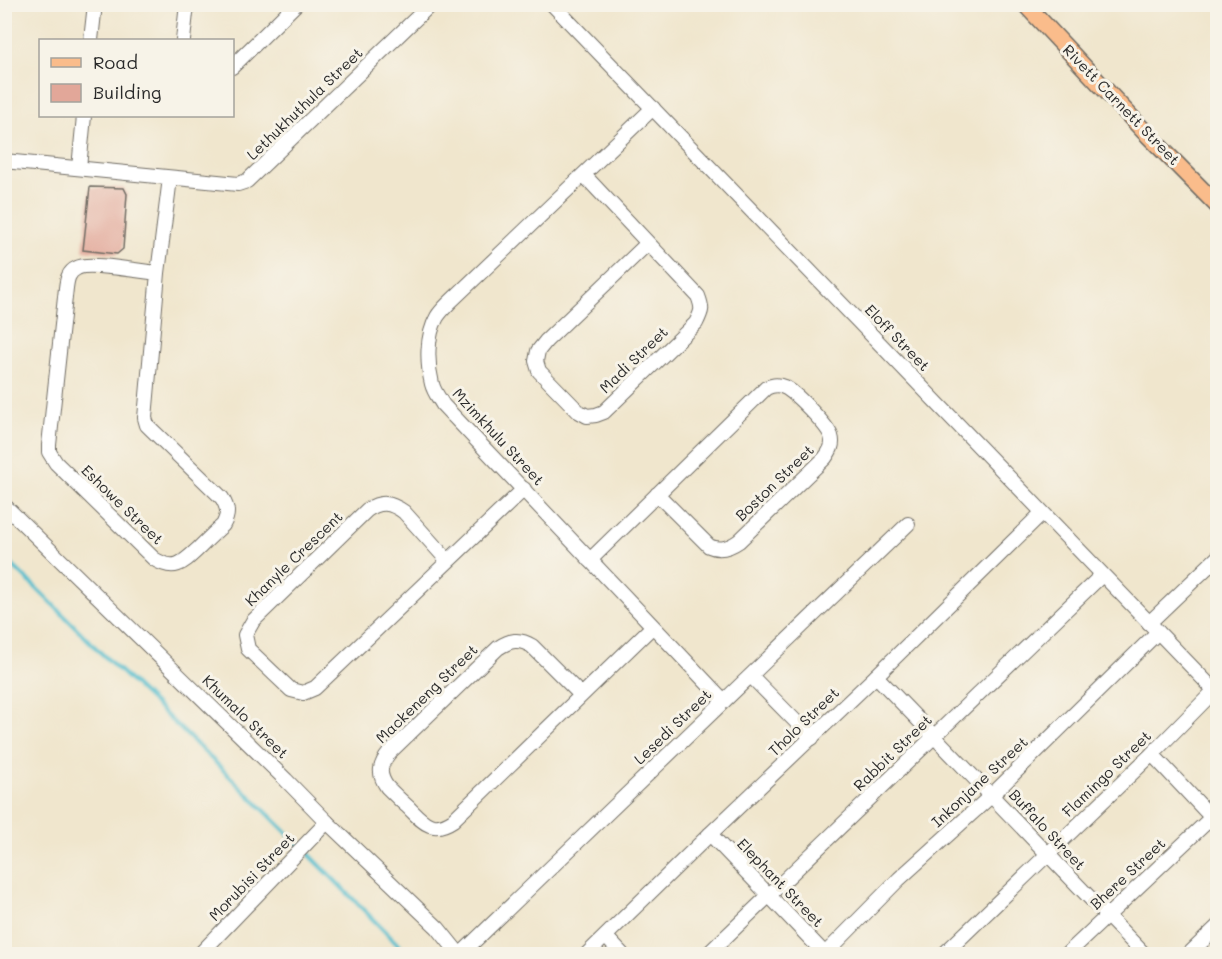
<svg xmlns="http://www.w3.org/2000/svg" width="1222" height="959" font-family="Mali,sans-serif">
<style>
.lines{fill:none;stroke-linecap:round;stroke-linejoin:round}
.stream{stroke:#53bece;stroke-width:4}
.building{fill:#e2a799}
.minor-casing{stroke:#706c64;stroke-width:16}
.major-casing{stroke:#706c64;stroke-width:19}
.minor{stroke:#fff;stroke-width:14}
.major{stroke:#fabc8b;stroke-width:16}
.labels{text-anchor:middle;stroke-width:6;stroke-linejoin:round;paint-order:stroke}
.street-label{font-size:15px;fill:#2b2b2b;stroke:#f7f3e8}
</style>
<rect width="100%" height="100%" fill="#f7f3e8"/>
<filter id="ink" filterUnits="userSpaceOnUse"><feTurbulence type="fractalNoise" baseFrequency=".0167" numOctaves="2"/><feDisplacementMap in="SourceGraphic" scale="12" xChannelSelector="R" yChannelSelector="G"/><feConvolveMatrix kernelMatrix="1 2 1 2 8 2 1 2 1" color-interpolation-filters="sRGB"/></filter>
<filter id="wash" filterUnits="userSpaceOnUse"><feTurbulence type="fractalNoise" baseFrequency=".008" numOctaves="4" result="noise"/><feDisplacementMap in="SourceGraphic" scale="24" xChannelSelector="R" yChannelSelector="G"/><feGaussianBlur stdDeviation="1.35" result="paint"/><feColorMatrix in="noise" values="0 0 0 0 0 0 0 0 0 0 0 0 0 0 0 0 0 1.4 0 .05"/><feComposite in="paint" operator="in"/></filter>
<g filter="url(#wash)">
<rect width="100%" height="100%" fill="#f0e6cd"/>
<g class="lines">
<!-- stream -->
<g class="stream">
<path d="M4,558C38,588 68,620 99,651C166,715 234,779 299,845"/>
<polyline points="305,850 407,954"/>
</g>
</g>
<g id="blocks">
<!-- building -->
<polygon class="building" points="90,187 124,188 127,194 123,249 117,254 83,250"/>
</g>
</g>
<g filter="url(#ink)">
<use href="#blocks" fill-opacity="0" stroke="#706c64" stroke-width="1.5"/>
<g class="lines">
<!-- minor casing -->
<g class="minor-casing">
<g id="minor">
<polyline points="552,4 1218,694"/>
<polyline points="91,40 95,4"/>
<polyline points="183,40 187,4"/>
<polyline points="232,67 296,4"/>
<path d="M653,108L449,303C445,307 440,312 437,317C426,336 427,364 432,384C434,392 439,398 443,405L724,701"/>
<polyline points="4,161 238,184 247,181 431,4"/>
<polyline points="79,168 84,116"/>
<path d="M584,175L698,296C703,309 702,311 696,323L604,412L596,415L587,416L578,411L539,371L536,361L538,351L546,341L648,243"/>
<path d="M158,273C142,272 89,261 77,268C68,272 67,280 66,288L49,445V452L56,463L154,559C175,572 183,563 199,548C207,540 215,532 223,525C229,514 228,508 222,498L151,429L147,425L145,418L158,273L170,178"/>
<polyline points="4,505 286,780 327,822 438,928 459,954"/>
<path d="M590,560L766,388C772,385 778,384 784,387C794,391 828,426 831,436C834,445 830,451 825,458L739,541C729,548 720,551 709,546L657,494"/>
<path d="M448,561L404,512C390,502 381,501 367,510L253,621L245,635L248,649L291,690L303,693L315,688L524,489"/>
<polyline points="1149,623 1218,557"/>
<polyline points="751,676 812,738"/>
<polyline points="876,676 1144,954"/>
<path d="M581,695L532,646C519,638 510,640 498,648L390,752C380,764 377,773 387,787C394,794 401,801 408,807C423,822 432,834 453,820L652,627"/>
<polyline points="1152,754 1216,822"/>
<polyline points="710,834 825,954"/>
<polyline points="606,937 622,954"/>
<polyline points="200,954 327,822"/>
<polyline points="461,954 908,524"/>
<polyline points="587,954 710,834 876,676 1042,513"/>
<polyline points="708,954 1102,575"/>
<polyline points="825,954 899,879 992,795 1158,632"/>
<polyline points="944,954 1152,754 1214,691"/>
<polyline points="1067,954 1211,818"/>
<polyline points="1189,954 1218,926"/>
</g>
</g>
<!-- major casing -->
<g class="major-casing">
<polyline id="major" points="1025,4 1143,130 1218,206"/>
</g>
<!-- minor -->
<use href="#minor" class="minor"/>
<!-- major -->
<use href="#major" class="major"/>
</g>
</g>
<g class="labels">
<!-- street labels -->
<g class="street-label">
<text transform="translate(305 104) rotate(-44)" y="5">Lethukhuthula Street</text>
<text transform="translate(1121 105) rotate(46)" y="5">Rivett Carnett Street</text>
<text transform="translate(897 338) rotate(46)" y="5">Eloff Street</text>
<text transform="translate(634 360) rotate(-44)" y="5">Madi Street</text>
<text transform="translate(498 437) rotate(47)" y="5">Mzimkhulu Street</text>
<text transform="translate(775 483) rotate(-44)" y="5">Boston Street</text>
<text transform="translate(122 505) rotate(44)" y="5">Eshowe Street</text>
<text transform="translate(294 559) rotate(-44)" y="5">Khanyle Crescent</text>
<text transform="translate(427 694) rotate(-44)" y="5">Mackeneng Street</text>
<text transform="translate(245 717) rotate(44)" y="5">Khumalo Street</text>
<text transform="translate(804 722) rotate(-44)" y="5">Tholo Street</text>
<text transform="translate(673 727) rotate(-44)" y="5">Lesedi Street</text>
<text transform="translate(893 753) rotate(-44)" y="5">Rabbit Street</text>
<text transform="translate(1107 774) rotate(-44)" y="5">Flamingo Street</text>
<text transform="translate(980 782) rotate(-43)" y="5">Inkonjane Street</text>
<text transform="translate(1047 830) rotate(47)" y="5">Buffalo Street</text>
<text transform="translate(1128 874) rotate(-43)" y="5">Bhere Street</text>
<text transform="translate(252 877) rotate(-46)" y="5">Morubisi Street</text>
<text transform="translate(780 883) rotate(46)" y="5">Elephant Street</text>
</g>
</g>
<!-- margin -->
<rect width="1222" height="959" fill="none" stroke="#f7f3e8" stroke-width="24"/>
<!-- legend -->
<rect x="39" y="39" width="195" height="78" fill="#f7f3e8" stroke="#a5a39c" stroke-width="1.5"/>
<rect x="51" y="58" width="30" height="9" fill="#fabc8b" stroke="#a5a39c" stroke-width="1.5"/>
<text x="93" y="69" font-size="18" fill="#2b2b2b">Road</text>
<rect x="51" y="84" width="30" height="18" fill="#e2a799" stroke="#a5a39c" stroke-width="1.5"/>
<text x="93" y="99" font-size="18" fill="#2b2b2b">Building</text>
</svg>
